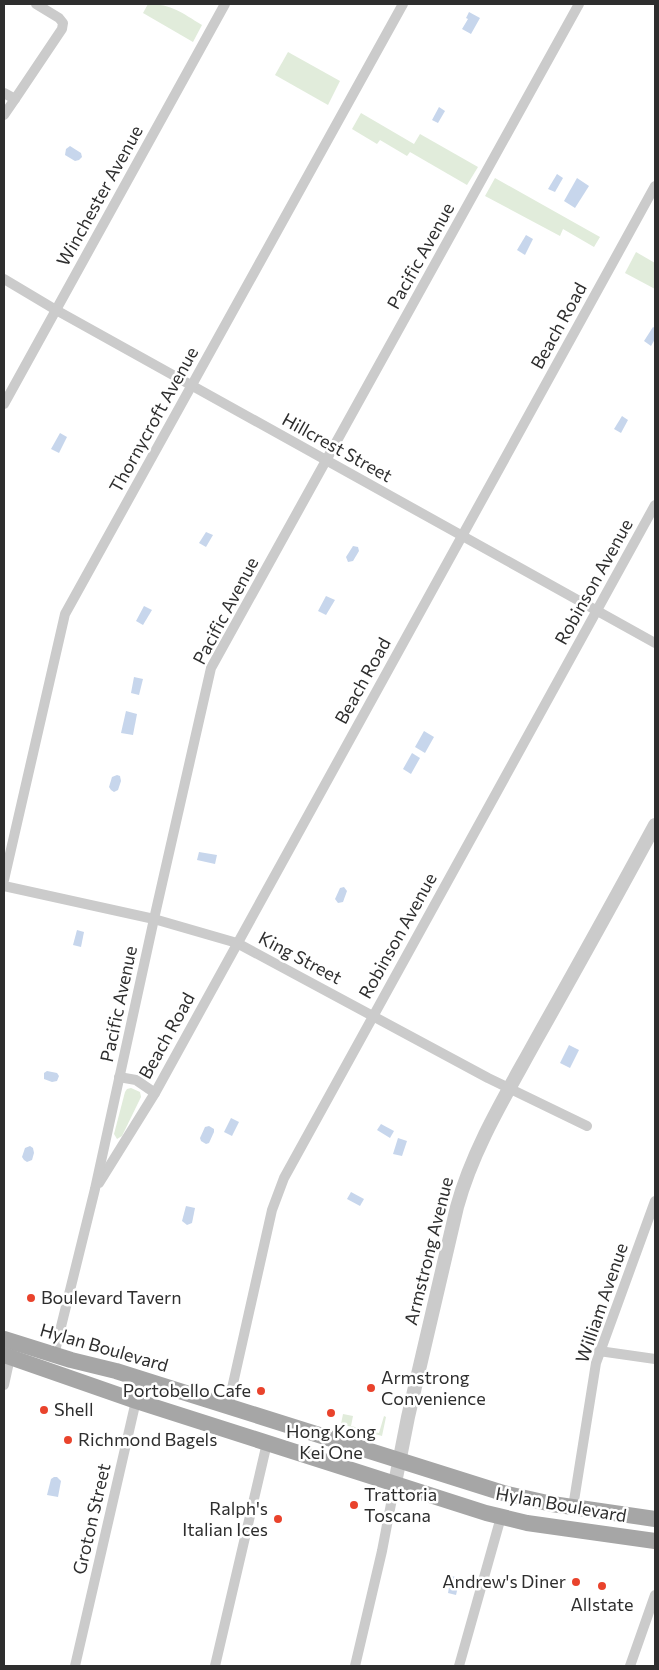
<svg xmlns="http://www.w3.org/2000/svg" width="659" height="1670" font-family="Commissioner,sans-serif">
<style>
.green{fill:#e1ecdb}
.water{fill:#c7d6ec}
.lines{fill:none;stroke-linecap:round;stroke-linejoin:round}
.minor{stroke:#cbcbcb;stroke-width:10}
.tertiary{stroke:#cbcbcb;stroke-width:14}
.primary{stroke:#a6a6a6;stroke-width:16}
.poi-dot{fill:#e9432c;stroke:#fff;stroke-width:2}
.labels{text-anchor:middle;stroke-width:5;stroke-linejoin:round;paint-order:stroke}
.street-label{font-size:18px;fill:#2e2e2e;stroke:#fff}
.poi-label{font-size:18px;fill:#2e2e2e;stroke:#fff;text-anchor:start}
</style>
<rect width="100%" height="100%" fill="#fff"/>
<!-- green -->
<g class="green">
<path d="M148,4C172,4 182,13 202,25L193,42L143,13Z"/>
<polygon points="288,52 340,81 328,105 275,75"/>
<polygon points="361,113 414,144 420,134 478,167 467,185 410,152 407,156 380,140 377,144 352,129"/>
<polygon points="495,178 600,237 594,247 563,229 560,236 485,196"/>
<polygon points="636,252 655,263 655,289 625,273"/>
<polygon points="131,1088 140,1092 141,1097 122,1136 117,1139 114,1134 125,1092 127,1089"/>
<polygon points="343,1414 353,1416 351,1426 379,1433 384,1416 386,1417 382,1436 341,1424"/>
</g>
<!-- water -->
<g class="water">
<polygon points="469,12 480,18 471,34 462,29 468,19 466,18"/>
<polygon points="439,107 445,111 438,123 432,120"/>
<polygon points="70,146 81,153 82,157 79,160 75,161 65,155 66,149"/>
<polygon points="557,174 563,178 555,192 548,189"/>
<polygon points="577,178 589,186 575,208 564,201"/>
<polygon points="526,235 533,239 525,255 517,250"/>
<polygon points="653,327 655,328 655,339 651,346 644,341"/>
<polygon points="622,416 628,420 621,433 614,429"/>
<polygon points="60,433 67,437 59,453 51,449"/>
<polygon points="206,532 213,535 206,547 199,543"/>
<polygon points="353,546 358,547 359,551 353,561 348,562 346,557"/>
<polygon points="326,596 335,600 326,615 318,611"/>
<polygon points="144,606 152,610 143,625 136,621"/>
<polygon points="134,677 143,679 139,695 131,693"/>
<polygon points="126,711 137,714 133,735 121,733"/>
<polygon points="424,731 434,737 425,753 415,747"/>
<polygon points="412,753 420,758 411,774 403,769"/>
<polygon points="117,775 120,776 121,781 118,790 114,792 111,790 109,787 112,777"/>
<polygon points="199,852 217,855 215,864 197,860"/>
<polygon points="344,887 347,891 343,902 338,903 335,899 340,888"/>
<polygon points="77,930 84,932 81,947 73,945"/>
<polygon points="569,1045 579,1050 570,1068 560,1063"/>
<polygon points="47,1071 57,1073 59,1076 57,1081 52,1082 44,1079 44,1073"/>
<polygon points="231,1118 239,1122 232,1136 224,1132"/>
<polygon points="381,1124 394,1131 390,1138 377,1130"/>
<polygon points="209,1126 214,1129 214,1132 209,1143 206,1144 201,1141 200,1138 205,1127"/>
<polygon points="398,1138 407,1141 402,1156 393,1154"/>
<polygon points="30,1146 33,1148 34,1153 32,1160 27,1162 24,1160 22,1157 25,1148"/>
<polygon points="351,1192 364,1199 360,1206 347,1199"/>
<polygon points="186,1206 195,1208 192,1223 187,1225 182,1221"/>
<polygon points="54,1477 57,1477 61,1481 58,1497 47,1495 51,1479"/>
<polygon points="451,1576 460,1578 456,1595 448,1593"/>
</g>
<g class="lines">
<!-- minor -->
<g class="minor">
<polyline points="4,93 15,99 62,29 63,23 59,18 36,4"/>
<polyline points="4,115 15,99"/>
<polyline points="4,279 56,310 655,643"/>
<polyline points="4,404 225,4"/>
<polyline points="4,880 65,614 403,4"/>
<polyline points="4,886 154,919 237,943 488,1078 587,1126"/>
<polyline points="119,1077 136,1080 155,1093"/>
<polyline points="99,1183 155,1093 655,186"/>
<polyline points="599,1351 655,1359"/>
<polyline points="54,1355 95,1189 154,919 211,668 579,4"/>
<polyline points="4,1385 11,1353"/>
<polyline points="228,1406 272,1210 284,1178 655,505"/>
<polyline points="573,1507 596,1363 655,1201"/>
<polyline points="75,1666 141,1379"/>
<polyline points="215,1666 267,1443"/>
<polyline points="355,1666 382,1551 395,1483"/>
<polyline points="459,1666 501,1517"/>
<polyline points="630,1666 655,1595"/>
</g>
<!-- tertiary -->
<path class="tertiary" d="M395,1483L408,1417L457,1207C473,1148 507,1093 536,1040C576,969 616,897 655,825"/>
<!-- primary -->
<g class="primary">
<polyline points="4,1339 71,1360 116,1371 503,1493 552,1504 655,1519"/>
<polyline points="4,1355 136,1401 486,1513 527,1523 655,1541"/>
</g>
</g>
<!-- markers -->
<g class="poi-dot">
<circle cx="31" cy="1298" r="5"/>
<circle cx="371" cy="1388" r="5"/>
<circle cx="261" cy="1391" r="5"/>
<circle cx="44" cy="1410" r="5"/>
<circle cx="331" cy="1413" r="5"/>
<circle cx="68" cy="1440" r="5"/>
<circle cx="354" cy="1505" r="5"/>
<circle cx="278" cy="1519" r="5"/>
<circle cx="576" cy="1582" r="5"/>
<circle cx="602" cy="1586" r="5"/>
</g>
<g class="labels">
<!-- street labels -->
<g class="street-label">
<text transform="translate(100 196) rotate(-61)" y="6">Winchester Avenue</text>
<text transform="translate(421 256) rotate(-61)" y="6">Pacific Avenue</text>
<text transform="translate(559 326) rotate(-61)" y="6">Beach Road</text>
<text transform="translate(154 420) rotate(-61)" y="6">Thornycroft Avenue</text>
<text transform="translate(337 448) rotate(29)" y="6">Hillcrest Street</text>
<text transform="translate(594 582) rotate(-61)" y="6">Robinson Avenue</text>
<text transform="translate(226 611) rotate(-62)" y="6">Pacific Avenue</text>
<text transform="translate(363 681) rotate(-61)" y="6">Beach Road</text>
<text transform="translate(398 936) rotate(-61)" y="6">Robinson Avenue</text>
<text transform="translate(300 958) rotate(28)" y="6">King Street</text>
<text transform="translate(119 1004) rotate(-78)" y="6">Pacific Avenue</text>
<text transform="translate(167 1036) rotate(-61)" y="6">Beach Road</text>
<text transform="translate(429 1251) rotate(-76)" y="6">Armstrong Avenue</text>
<text transform="translate(602 1303) rotate(-71)" y="6">William Avenue</text>
<text transform="translate(104 1348) rotate(16)" y="6">Hylan Boulevard</text>
<text transform="translate(561 1505) rotate(10)" y="6">Hylan Boulevard</text>
<text transform="translate(92 1519) rotate(-77)" y="6">Groton Street</text>
</g>
<!-- poi labels -->
<g class="poi-label">
<text x="41" y="1304">Boulevard Tavern</text>
<text x="381" y="1384">Armstrong<tspan x="381" dy="21">Convenience</tspan></text>
<text x="251" y="1397" text-anchor="end">Portobello Cafe</text>
<text x="54" y="1416">Shell</text>
<text x="331" y="1438" text-anchor="middle">Hong Kong<tspan x="331" dy="21">Kei One</tspan></text>
<text x="78" y="1446">Richmond Bagels</text>
<text x="364" y="1501">Trattoria<tspan x="364" dy="21">Toscana</tspan></text>
<text x="268" y="1515" text-anchor="end">Ralph's<tspan x="268" dy="21">Italian Ices</tspan></text>
<text x="566" y="1588" text-anchor="end">Andrew's Diner</text>
<text x="602" y="1611" text-anchor="middle">Allstate</text>
</g>
</g>
<!-- border -->
<rect width="659" height="1670" fill="none" stroke="#2e2e2e" stroke-width="10"/>
</svg>
